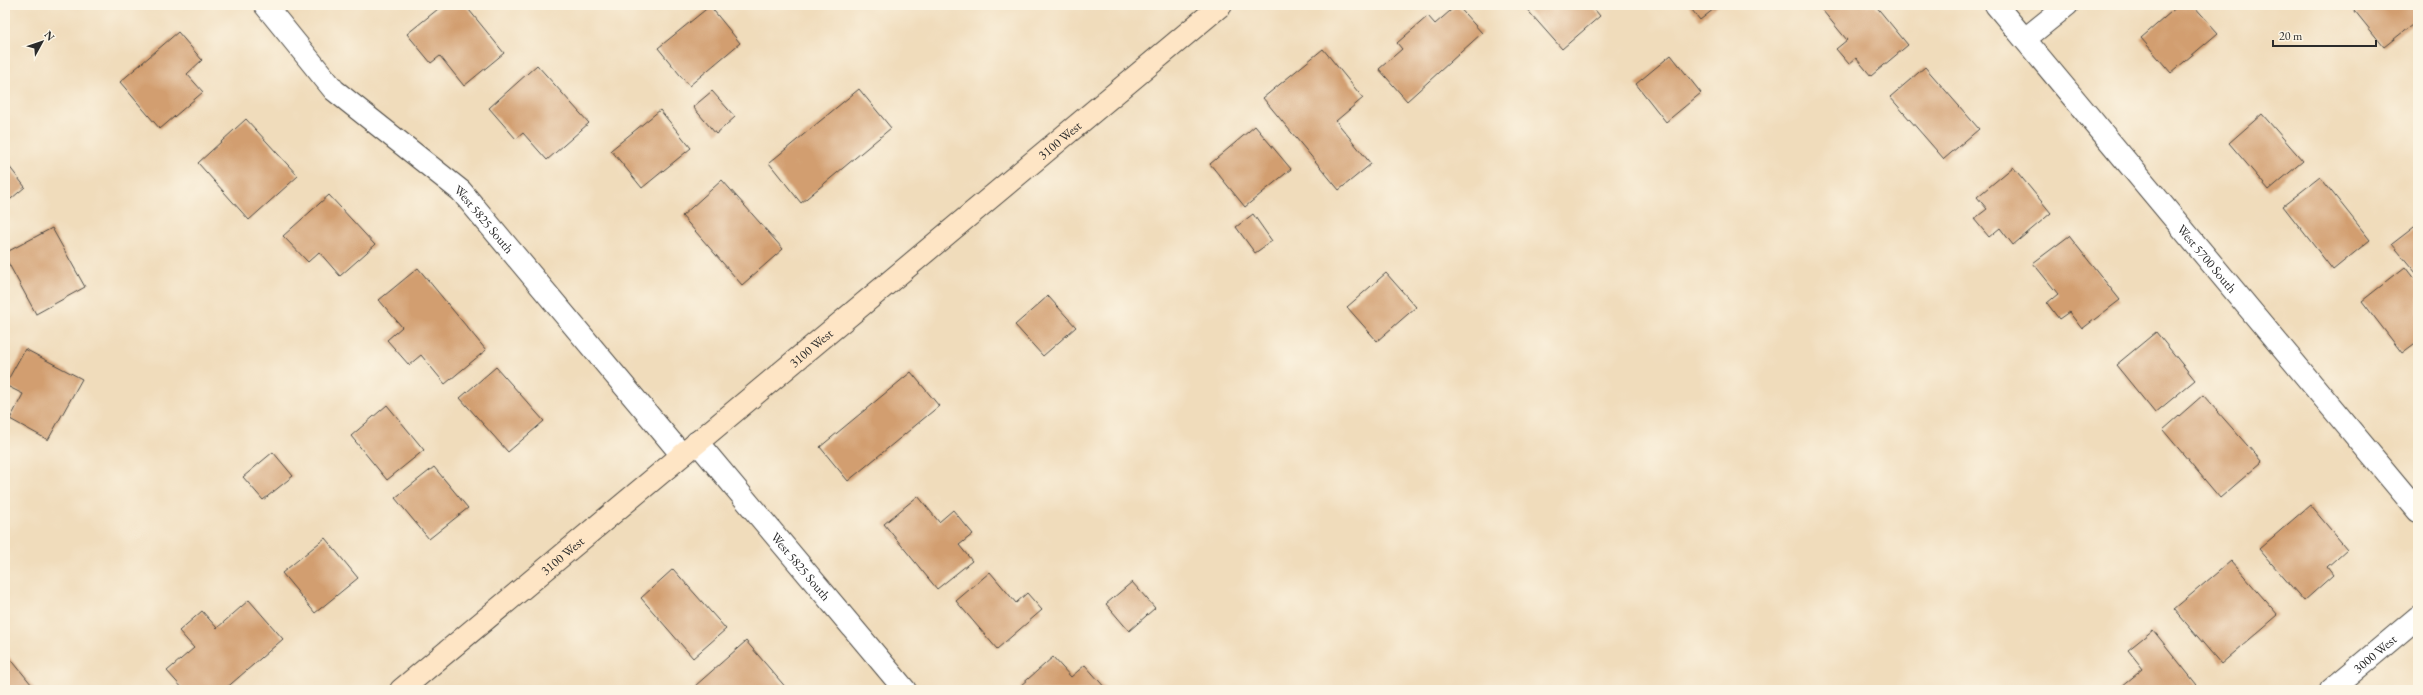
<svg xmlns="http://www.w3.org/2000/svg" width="2423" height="695" font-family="'EB Garamond',serif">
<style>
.building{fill:#d29e70}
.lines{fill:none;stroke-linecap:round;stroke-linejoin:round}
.street-casing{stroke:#494641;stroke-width:24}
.secondary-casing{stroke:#494641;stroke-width:24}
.street{stroke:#fff;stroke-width:22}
.secondary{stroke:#fee5c5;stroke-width:22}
.labels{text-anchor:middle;stroke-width:3.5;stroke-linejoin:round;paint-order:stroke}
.street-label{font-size:13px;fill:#2b2b2b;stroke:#fcf5e5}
</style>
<rect width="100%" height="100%" fill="#fcf5e5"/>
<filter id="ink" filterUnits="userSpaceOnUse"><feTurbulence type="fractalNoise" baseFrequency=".025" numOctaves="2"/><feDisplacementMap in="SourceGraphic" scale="8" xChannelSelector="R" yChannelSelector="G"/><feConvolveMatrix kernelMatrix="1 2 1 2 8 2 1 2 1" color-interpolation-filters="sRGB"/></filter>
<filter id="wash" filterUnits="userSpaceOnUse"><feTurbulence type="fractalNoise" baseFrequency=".012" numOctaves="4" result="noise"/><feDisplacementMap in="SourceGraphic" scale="16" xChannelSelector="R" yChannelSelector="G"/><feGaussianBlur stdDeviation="0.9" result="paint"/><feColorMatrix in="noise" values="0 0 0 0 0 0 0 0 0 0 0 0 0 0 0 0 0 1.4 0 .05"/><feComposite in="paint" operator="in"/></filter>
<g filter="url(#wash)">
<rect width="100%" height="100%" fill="#f0dcbb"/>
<g id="blocks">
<!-- building -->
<g class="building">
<polygon points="5,5 13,5 5,12"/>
<polygon points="443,5 465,5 504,53 464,86 440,56 431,63 407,34"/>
<polygon points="1457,5 1482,33 1407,101 1379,69 1402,49 1397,43 1428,16 1435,24"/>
<polygon points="1523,5 1591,5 1600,16 1562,49"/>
<polygon points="1688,5 1719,5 1700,20"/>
<polygon points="1818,5 1875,5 1908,45 1871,76 1856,58 1849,64 1836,49 1847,40"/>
<polygon points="2179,5 2193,5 2218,33 2171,73 2141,38"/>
<polygon points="2350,5 2415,5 2418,9 2418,20 2384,47"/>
<polygon points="710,6 740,43 689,86 658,48"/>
<polygon points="178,32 202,60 187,74 203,92 160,129 120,82"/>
<polygon points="1323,49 1363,98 1336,121 1371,164 1339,190 1263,98"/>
<polygon points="1671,55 1701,93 1666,122 1636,84"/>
<polygon points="537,65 589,123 547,160 523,133 516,139 489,108"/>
<polygon points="1925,67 1979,129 1944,159 1890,97"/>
<polygon points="859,89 891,128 801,203 769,163"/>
<polygon points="712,91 735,117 716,134 693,107"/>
<polygon points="660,110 691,148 642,188 611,150"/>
<polygon points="2262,114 2303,161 2269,190 2229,143"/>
<polygon points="246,119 298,176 249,220 198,163"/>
<polygon points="1255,126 1291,169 1245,207 1210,164"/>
<polygon points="5,161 25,187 5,204"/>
<polygon points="2013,167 2051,213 2013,245 2000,228 1989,237 1974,219 1987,209 1977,197"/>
<polygon points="2320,177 2370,240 2333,270 2283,206"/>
<polygon points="722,180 783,249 742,285 682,216"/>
<polygon points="329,195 375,245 340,276 319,252 308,262 283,236"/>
<polygon points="1253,214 1272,241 1255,253 1236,227"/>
<polygon points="2418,224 2418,271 2416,273 2392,244"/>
<polygon points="52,228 85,287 36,314 5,257 5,253"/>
<polygon points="2069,236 2120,300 2082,329 2069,312 2059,319 2047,303 2058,294 2033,263"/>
<polygon points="2405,267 2418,284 2418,341 2402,353 2362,301"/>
<polygon points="418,268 486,350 445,384 421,355 409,365 387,340 402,327 379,300"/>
<polygon points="1386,273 1416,307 1377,341 1347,307"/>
<polygon points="1048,296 1076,327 1043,356 1015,325"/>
<polygon points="2156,332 2195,380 2155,413 2116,365"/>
<polygon points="25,349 82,379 48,440 10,419 23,394 5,385"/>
<polygon points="496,367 544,421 508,452 460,398"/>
<polygon points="911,372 939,406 848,481 820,447"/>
<polygon points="2203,395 2262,462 2220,498 2163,430"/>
<polygon points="387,405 424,450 387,480 351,436"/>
<polygon points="273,452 293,476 263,500 243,477"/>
<polygon points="434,467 468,508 429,539 395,498"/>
<polygon points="918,496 939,522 953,510 973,534 959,545 972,561 937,589 884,524"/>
<polygon points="2310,505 2347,549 2327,567 2333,575 2304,601 2259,549"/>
<polygon points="325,538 358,578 315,613 282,573"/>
<polygon points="2231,561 2278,615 2221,664 2174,609"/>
<polygon points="673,569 726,629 693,658 641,598"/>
<polygon points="990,572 1016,603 1027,593 1042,610 997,649 956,601"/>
<polygon points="1132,582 1155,608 1129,631 1106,604"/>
<polygon points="249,600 283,639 224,690 184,690 167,671 194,648 179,631 202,611 217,628"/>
<polygon points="2153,630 2201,690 2117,690 2143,669 2128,650"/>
<polygon points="746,641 788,690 698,690 695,686"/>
<polygon points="5,652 36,690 5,690"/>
<polygon points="1053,657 1071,677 1085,665 1107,690 1024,690 1020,686"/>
</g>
</g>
</g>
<g filter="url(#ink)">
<use href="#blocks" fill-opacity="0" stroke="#494641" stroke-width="1"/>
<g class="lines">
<!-- street casing -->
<g class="street-casing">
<g id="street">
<path id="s1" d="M265,5L334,90L461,191L682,455"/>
<path id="s2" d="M1996,5L2418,511"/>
<polyline points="2025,39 2067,5"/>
<path id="s3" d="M697,442L905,690"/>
<path id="s4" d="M2331,690L2418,617"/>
</g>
</g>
<!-- secondary casing -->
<g class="secondary-casing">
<g id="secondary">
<path id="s5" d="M401,690L1221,5"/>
</g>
</g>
<!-- street -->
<use href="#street" class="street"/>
<!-- secondary -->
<use href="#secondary" class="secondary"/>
</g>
</g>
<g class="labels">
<!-- street labels -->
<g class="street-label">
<text dy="5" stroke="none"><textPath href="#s5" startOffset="858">3100 West</textPath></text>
<text dy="5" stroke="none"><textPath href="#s1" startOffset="308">West 5825 South</textPath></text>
<text dy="5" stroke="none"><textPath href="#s2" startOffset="330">West 5700 South</textPath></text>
<text dy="5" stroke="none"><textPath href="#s5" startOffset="534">3100 West</textPath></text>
<text dy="5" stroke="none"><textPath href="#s5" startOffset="210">3100 West</textPath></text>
<text dy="5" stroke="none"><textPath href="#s3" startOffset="162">West 5825 South</textPath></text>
<text dy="5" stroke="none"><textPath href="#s4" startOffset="57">3000 West</textPath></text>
</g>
</g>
<!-- margin -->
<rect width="2423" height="695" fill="none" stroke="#fcf5e5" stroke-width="20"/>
<!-- north arrow -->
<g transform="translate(42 42) rotate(50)" stroke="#fcf5e5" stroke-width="3" paint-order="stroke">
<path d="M0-3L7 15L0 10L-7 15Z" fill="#2b2b2b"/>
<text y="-6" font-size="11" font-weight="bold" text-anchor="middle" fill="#2b2b2b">N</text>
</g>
<!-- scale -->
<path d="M2273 40v6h103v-6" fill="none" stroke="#2b2b2b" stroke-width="2"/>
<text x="2279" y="40" font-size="12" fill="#2b2b2b" stroke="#fcf5e5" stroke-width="3" paint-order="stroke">20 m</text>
</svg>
